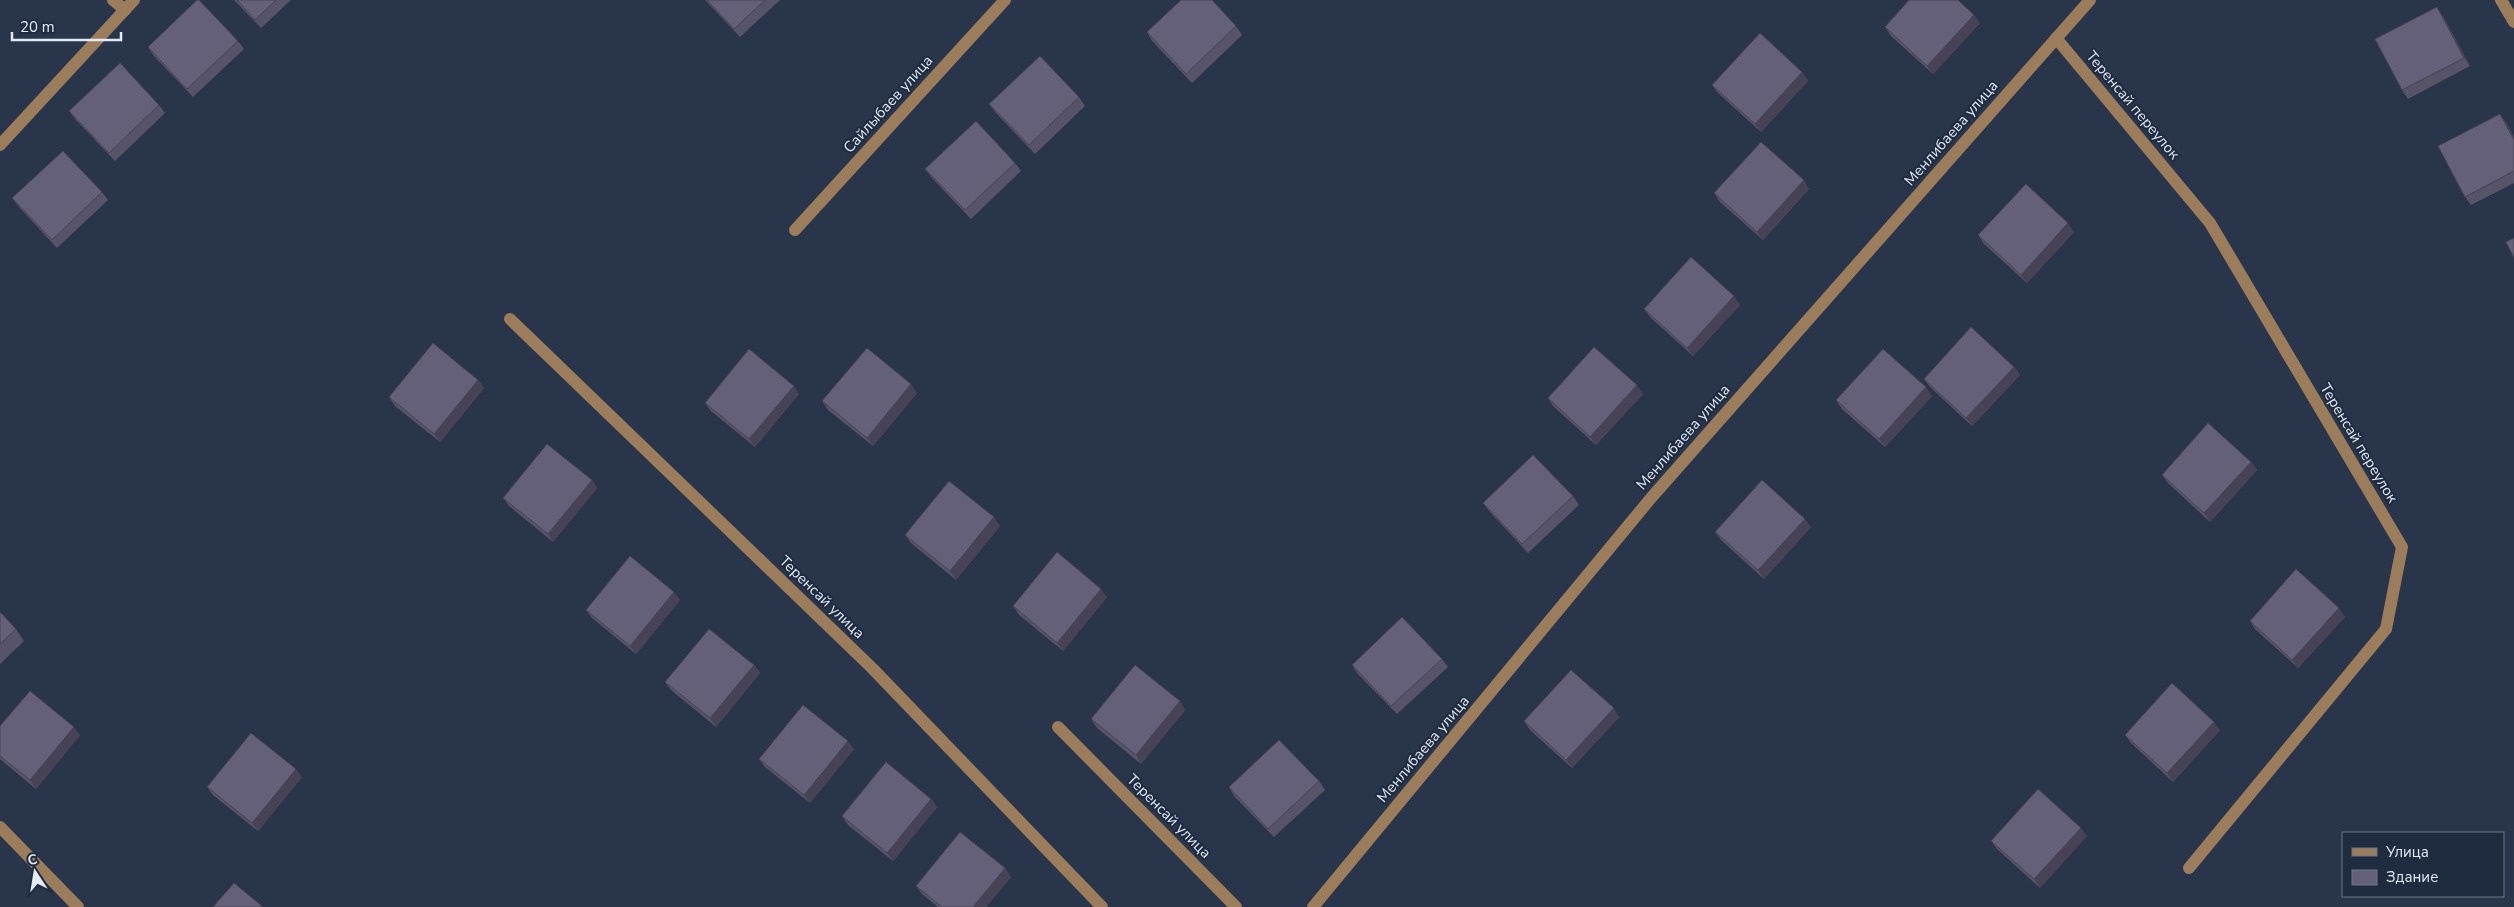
<svg xmlns="http://www.w3.org/2000/svg" width="2514" height="907" font-family="'Nunito Sans',sans-serif">
<style>
.lines{fill:none;stroke-linecap:round;stroke-linejoin:round}
.minor{stroke:#9c7d5b;stroke-width:12}
.wall{fill:#575369}
.shaded-wall{fill:#474355}
.building{fill:#65607a;stroke:#474355}
.labels{text-anchor:middle;stroke-width:4;stroke-linejoin:round;paint-order:stroke}
.street-label{font-size:15px;fill:#e2eaf8;stroke:#1f2b3f}
</style>
<rect width="100%" height="100%" fill="#29354a"/>
<g class="lines">
<!-- minor -->
<g class="minor">
<polyline points="113,0 125,10"/>
<polyline points="2501,0 2514,22"/>
<polyline points="2056,38 2210,223 2402,547 2386,629 2189,868"/>
<polyline points="0,145 134,0"/>
<polyline points="795,230 1005,0"/>
<polyline points="510,319 872,668 1102,907"/>
<polyline points="1058,727 1236,907"/>
<polyline points="0,827 78,907"/>
<polyline points="1313,907 1651,498 2090,0"/>
</g>
</g>
<!-- wall -->
<g class="wall">
<polygon points="234,0 291,0 261,28"/>
<polygon points="705,0 780,0 740,37"/>
<polygon points="2443,16 2470,66 2408,99 2402,90"/>
<polygon points="1980,23 1933,74 1891,36 1885,27"/>
<polygon points="1236,26 1242,35 1192,83 1152,41 1147,32"/>
<polygon points="238,41 244,49 193,97 153,55 148,47"/>
<polygon points="1802,72 1808,81 1761,132 1718,93 1712,85"/>
<polygon points="1079,97 1085,106 1035,154 995,112 989,104"/>
<polygon points="159,105 165,113 115,161 75,119 69,111"/>
<polygon points="2506,122 2514,137 2514,183 2471,205 2465,197"/>
<polygon points="1015,163 1021,171 971,219 931,177 925,169"/>
<polygon points="1809,189 1763,240 1720,202 1714,193"/>
<polygon points="102,192 108,200 57,248 18,206 12,198"/>
<polygon points="2074,232 2027,283 1984,244 1978,235"/>
<polygon points="1740,305 1693,356 1650,317 1644,309"/>
<polygon points="2014,367 2020,375 1972,426 1930,387 1924,379"/>
<polygon points="478,380 484,388 440,442 395,406 389,397"/>
<polygon points="917,393 873,446 828,410 822,401"/>
<polygon points="799,394 755,447 711,411 705,403"/>
<polygon points="1643,394 1596,445 1553,406 1548,398"/>
<polygon points="1932,396 1885,447 1842,409 1836,400"/>
<polygon points="2251,462 2257,470 2210,522 2168,483 2162,475"/>
<polygon points="592,480 597,488 553,542 509,506 503,498"/>
<polygon points="1573,496 1579,505 1528,553 1489,511 1483,503"/>
<polygon points="1000,526 956,580 911,543 905,535"/>
<polygon points="1811,527 1764,579 1721,540 1715,532"/>
<polygon points="1107,597 1063,651 1019,615 1013,606"/>
<polygon points="680,600 636,654 592,618 586,610"/>
<polygon points="0,612 16,629 24,641 0,664"/>
<polygon points="2345,617 2298,668 2255,629 2250,621"/>
<polygon points="1442,659 1448,667 1397,714 1357,673 1352,665"/>
<polygon points="754,665 760,673 716,727 671,690 665,682"/>
<polygon points="1180,701 1185,710 1141,764 1097,728 1091,719"/>
<polygon points="1619,717 1572,768 1530,730 1524,721"/>
<polygon points="0,726 80,735 36,789 0,759"/>
<polygon points="2220,730 2173,782 2131,743 2125,735"/>
<polygon points="854,749 810,803 765,767 759,759"/>
<polygon points="302,777 258,831 213,795 207,787"/>
<polygon points="1319,781 1325,790 1274,837 1234,796 1229,787"/>
<polygon points="931,799 937,807 893,861 848,825 842,816"/>
<polygon points="2087,836 2040,888 1997,849 1991,841"/>
<polygon points="1005,868 1011,877 986,907 938,907 922,894 916,886"/>
</g>
<!-- shaded-wall -->
<g class="shaded-wall">
<polygon points="2437,7 2443,16 2470,66 2464,58"/>
<polygon points="1974,15 1980,23 1933,74 1927,66"/>
<polygon points="1802,72 1808,81 1761,132 1755,124"/>
<polygon points="2500,114 2506,122 2514,137 2514,140"/>
<polygon points="1804,180 1809,189 1763,240 1757,232"/>
<polygon points="2068,223 2074,232 2027,283 2021,275"/>
<polygon points="1734,296 1740,305 1693,356 1687,348"/>
<polygon points="2014,367 2020,375 1972,426 1966,418"/>
<polygon points="478,380 484,388 440,442 434,434"/>
<polygon points="911,384 917,393 873,446 867,438"/>
<polygon points="1637,385 1643,394 1596,445 1590,437"/>
<polygon points="794,386 799,394 755,447 749,439"/>
<polygon points="1926,387 1932,396 1885,447 1879,439"/>
<polygon points="2251,462 2257,470 2210,522 2204,513"/>
<polygon points="592,480 597,488 553,542 548,534"/>
<polygon points="994,517 1000,526 956,580 950,571"/>
<polygon points="1805,519 1811,527 1764,579 1758,570"/>
<polygon points="1101,589 1107,597 1063,651 1057,643"/>
<polygon points="674,592 680,600 636,654 630,646"/>
<polygon points="2339,608 2345,617 2298,668 2292,660"/>
<polygon points="754,665 760,673 716,727 710,718"/>
<polygon points="1180,701 1185,710 1141,764 1136,755"/>
<polygon points="1614,708 1619,717 1572,768 1566,760"/>
<polygon points="2214,722 2220,730 2173,782 2167,773"/>
<polygon points="74,727 80,735 36,789 30,780"/>
<polygon points="848,741 854,749 810,803 804,795"/>
<polygon points="296,769 302,777 258,831 252,823"/>
<polygon points="931,799 937,807 893,861 887,853"/>
<polygon points="2081,828 2087,836 2040,888 2034,879"/>
<polygon points="1005,868 1011,877 986,907 973,907"/>
</g>
<!-- building -->
<g class="building">
<polygon points="197,0 199,0 238,41 187,89 148,47"/>
<polygon points="237,0 276,0 255,20"/>
<polygon points="707,0 765,0 734,29"/>
<polygon points="1181,0 1212,0 1236,26 1186,74 1147,32"/>
<polygon points="1909,0 1958,0 1974,15 1927,66 1885,27"/>
<polygon points="2437,7 2464,58 2402,90 2375,39"/>
<polygon points="1760,33 1802,72 1755,124 1712,85"/>
<polygon points="1040,56 1079,97 1029,145 989,104"/>
<polygon points="120,63 159,105 109,153 69,111"/>
<polygon points="2500,114 2514,140 2514,171 2465,197 2438,146"/>
<polygon points="976,121 1015,163 965,210 925,169"/>
<polygon points="1761,142 1804,180 1757,232 1714,193"/>
<polygon points="63,151 102,192 52,240 12,198"/>
<polygon points="2026,184 2068,223 2021,275 1978,235"/>
<polygon points="2514,238 2514,258 2506,242"/>
<polygon points="1691,257 1734,296 1687,348 1644,309"/>
<polygon points="1971,327 2014,367 1966,418 1924,379"/>
<polygon points="433,343 478,380 434,434 389,397"/>
<polygon points="1594,347 1637,385 1590,437 1548,398"/>
<polygon points="867,348 911,384 867,438 822,401"/>
<polygon points="749,349 794,386 749,439 705,403"/>
<polygon points="1883,349 1926,387 1879,439 1836,400"/>
<polygon points="2208,423 2251,462 2204,513 2162,475"/>
<polygon points="547,444 592,480 548,534 503,498"/>
<polygon points="1533,455 1573,496 1522,544 1483,503"/>
<polygon points="1762,480 1805,519 1758,570 1715,532"/>
<polygon points="949,481 994,517 950,571 905,535"/>
<polygon points="1057,552 1101,589 1057,643 1013,606"/>
<polygon points="630,556 674,592 630,646 586,610"/>
<polygon points="2296,569 2339,608 2292,660 2250,621"/>
<polygon points="0,612 16,629 0,644"/>
<polygon points="1402,617 1442,659 1391,706 1352,665"/>
<polygon points="709,629 754,665 710,718 665,682"/>
<polygon points="1135,665 1180,701 1136,755 1091,719"/>
<polygon points="1571,670 1614,708 1566,760 1524,721"/>
<polygon points="2172,683 2214,722 2167,773 2125,735"/>
<polygon points="30,691 74,727 30,780 0,756 0,726"/>
<polygon points="803,705 848,741 804,795 759,759"/>
<polygon points="251,733 296,769 252,823 207,787"/>
<polygon points="1279,740 1319,781 1268,829 1229,787"/>
<polygon points="886,762 931,799 887,853 842,816"/>
<polygon points="2038,789 2081,828 2034,879 1991,841"/>
<polygon points="960,832 1005,868 973,907 942,907 916,886"/>
<polygon points="234,883 263,907 213,907"/>
</g>
<g class="labels">
<!-- street labels -->
<g class="street-label">
<text transform="translate(888 104) rotate(-48)" y="5">Сайлыбаев улица</text>
<text transform="translate(2133 105) rotate(50)" y="5">Теренсай переулок</text>
<text transform="translate(1951 133) rotate(-49)" y="5">Менлибаева улица</text>
<text transform="translate(1683 437) rotate(-49)" y="5">Менлибаева улица</text>
<text transform="translate(2359 443) rotate(59)" y="5">Теренсай переулок</text>
<text transform="translate(822 597) rotate(44)" y="5">Теренсай улица</text>
<text transform="translate(1423 749) rotate(-50)" y="5">Менлибаева улица</text>
<text transform="translate(1169 816) rotate(45)" y="5">Теренсай улица</text>
</g>
</g>
<!-- legend -->
<rect x="2342" y="832" width="162" height="65" fill="#1f2b3f" stroke="#6d7789"/>
<rect x="2352" y="848" width="25" height="8" fill="#9c7d5b" stroke="#6d7789"/>
<text x="2386" y="857" font-size="15" fill="#e2eaf8">Улица</text>
<rect x="2352" y="870" width="25" height="15" fill="#65607a" stroke="#6d7789"/>
<text x="2386" y="882" font-size="15" fill="#e2eaf8">Здание</text>
<!-- north arrow -->
<g transform="translate(35 872) rotate(348)" stroke="#1f2b3f" stroke-width="4" paint-order="stroke">
<path d="M0-4L9 19L0 12L-9 19Z" fill="#e2eaf8"/>
<text y="-8" font-size="14" font-weight="bold" text-anchor="middle" fill="#e2eaf8">С</text>
</g>
<!-- scale -->
<path d="M12 32v8h109v-8" fill="none" stroke="#e2eaf8" stroke-width="2.5"/>
<text x="20" y="32" font-size="15" fill="#e2eaf8" stroke="#1f2b3f" stroke-width="4" paint-order="stroke">20 m</text>
</svg>
